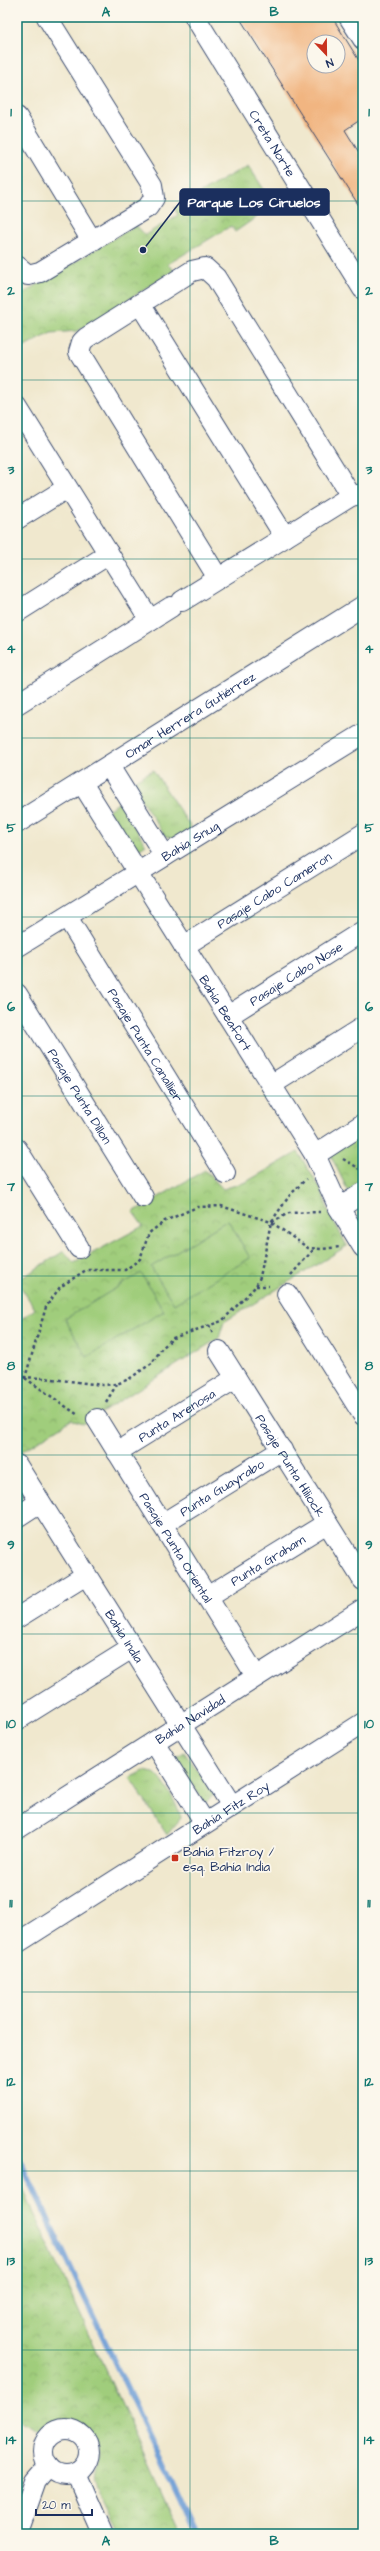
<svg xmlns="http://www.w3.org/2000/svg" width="380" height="2551" font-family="'Architects Daughter',sans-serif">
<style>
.grass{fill:url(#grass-tufts);stroke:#5e7e6c}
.park{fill:url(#park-crowns);stroke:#5e7e6c}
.pitch{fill:#a0cd7b;stroke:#5e7e6c}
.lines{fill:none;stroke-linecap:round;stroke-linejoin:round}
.stream{stroke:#6c9cd5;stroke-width:5.5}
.building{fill:#f1b581;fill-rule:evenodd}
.minor-casing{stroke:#3b4b6f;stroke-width:22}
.path{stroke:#3b4b6f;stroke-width:2.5;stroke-dasharray:3 3;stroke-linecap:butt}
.minor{stroke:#fff;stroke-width:20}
.grid{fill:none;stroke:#0f766e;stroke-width:1;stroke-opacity:0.55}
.poi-dot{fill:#c8321e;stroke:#fbf7ec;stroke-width:1.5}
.labels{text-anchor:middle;stroke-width:3.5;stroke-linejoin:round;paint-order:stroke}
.street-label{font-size:13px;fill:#1b2f5e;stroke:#fbf7ec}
.poi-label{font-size:13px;fill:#1b2f5e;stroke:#fbf7ec;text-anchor:start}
.leader{fill:none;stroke:#1b2f5e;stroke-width:1.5}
.callout-dot{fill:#1b2f5e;stroke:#fbf7ec;stroke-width:1.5}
.callout{fill:#1b2f5e;stroke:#1b2f5e;stroke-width:1.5}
.callout-label{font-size:14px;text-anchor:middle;font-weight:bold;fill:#fff}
.neatline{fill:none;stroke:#0f766e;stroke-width:1.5}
.grid-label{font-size:13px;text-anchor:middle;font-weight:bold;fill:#0f766e}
</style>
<defs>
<pattern id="grass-tufts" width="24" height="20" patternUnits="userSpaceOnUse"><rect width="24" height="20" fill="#a0cd7b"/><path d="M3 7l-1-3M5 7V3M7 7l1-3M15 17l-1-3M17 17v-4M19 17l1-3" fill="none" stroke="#89b06d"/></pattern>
<pattern id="park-crowns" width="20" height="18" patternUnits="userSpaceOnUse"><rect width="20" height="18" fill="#a0cd7b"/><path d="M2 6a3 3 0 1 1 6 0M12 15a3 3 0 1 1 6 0" fill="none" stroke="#89b06d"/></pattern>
</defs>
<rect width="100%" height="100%" fill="#fbf7ec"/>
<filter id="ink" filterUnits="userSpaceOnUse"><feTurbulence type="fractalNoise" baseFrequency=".025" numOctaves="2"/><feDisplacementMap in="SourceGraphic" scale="8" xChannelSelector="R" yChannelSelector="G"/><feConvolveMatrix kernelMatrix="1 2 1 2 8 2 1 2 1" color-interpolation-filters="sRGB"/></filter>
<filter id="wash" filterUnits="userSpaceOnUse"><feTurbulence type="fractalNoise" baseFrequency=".012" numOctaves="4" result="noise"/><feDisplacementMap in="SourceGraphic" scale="16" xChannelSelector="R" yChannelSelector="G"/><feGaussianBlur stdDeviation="0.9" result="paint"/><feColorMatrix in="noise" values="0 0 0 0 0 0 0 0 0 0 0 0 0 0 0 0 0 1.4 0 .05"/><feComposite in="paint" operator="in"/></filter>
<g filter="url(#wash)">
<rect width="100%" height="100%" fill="#f0e8ce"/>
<!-- grass -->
<g class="grass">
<polygon points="153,770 192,829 175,839 165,836 135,790 135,780"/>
<polygon points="120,802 146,845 135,852 108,810"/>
<polygon points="184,1752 215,1794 205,1803 174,1759"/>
<path d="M144,1771C147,1772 151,1772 154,1773C163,1778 179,1808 181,1818L167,1835L130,1778Z"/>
</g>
<!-- park -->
<g class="park">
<polygon points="248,165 274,205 235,232 231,226 168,264 174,271 78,331 51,333 17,351 17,297 136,225 145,235 178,215 174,208"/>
<polygon points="363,1133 363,1185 349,1193 330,1154"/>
<polygon points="298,1152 321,1190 329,1212 347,1246 224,1322 219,1338 83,1424 71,1420 19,1453 17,1322 35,1309 17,1281 64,1251 74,1263 143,1226 133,1212 205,1170 223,1189 246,1182"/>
<path d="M17,2175L180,2534H118C111,2518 100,2500 95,2483C92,2473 100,2465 99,2456C96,2424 65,2424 42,2433L17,2420V2390L20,2372L17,2371Z"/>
</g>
<!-- pitch -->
<g class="pitch">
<polygon points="228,1220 250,1258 174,1304 151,1267"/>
<polygon points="141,1273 164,1311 87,1357 65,1319"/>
</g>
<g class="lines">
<!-- stream -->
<polyline class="stream" points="17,2153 195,2534"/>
</g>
<g id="blocks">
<!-- building -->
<path class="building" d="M239,17H332L363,67V118L345,130L363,159V212ZM314,42H338V66H314Z"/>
</g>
</g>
<g filter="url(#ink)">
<use href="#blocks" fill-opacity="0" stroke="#3b4b6f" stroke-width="1"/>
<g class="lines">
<!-- minor casing -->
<g class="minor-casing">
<g id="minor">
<path id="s1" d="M195,17L363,289"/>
<polyline points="349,17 363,39"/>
<polyline points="17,117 92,241"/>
<polyline points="17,266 28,275 40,272 148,207 154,198 152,185 47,17"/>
<polyline points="140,304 285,537"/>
<polyline points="17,407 150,620"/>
<polyline points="17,519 67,488"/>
<polyline points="218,578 79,352 82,342 86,338 192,271 205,268 216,278 351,496"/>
<polyline points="182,601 351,496 363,494"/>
<polyline points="17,612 109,554"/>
<polyline points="17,704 171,607"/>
<polyline points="109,766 165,856"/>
<path id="s2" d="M82,783L315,1155L339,1208L363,1247"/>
<path id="s3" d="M17,823L363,606"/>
<path id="s4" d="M67,917L225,1173"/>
<path id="s5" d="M184,946L363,834"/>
<path id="s6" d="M17,947L363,734"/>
<path id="s7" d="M17,994L143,1197"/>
<path id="s8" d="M228,1016L363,931"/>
<polyline points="271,1085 363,1027"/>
<polyline points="17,1149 79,1248"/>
<polyline points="315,1155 363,1124"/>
<polyline points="339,1208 363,1193"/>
<polyline points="287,1294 363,1415"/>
<path id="s9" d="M219,1351L363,1580"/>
<path id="s10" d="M97,1419L256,1676"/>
<path id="s11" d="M117,1452L236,1378"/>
<path id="s12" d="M17,1465L232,1806"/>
<polyline points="17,1517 40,1502"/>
<path id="s13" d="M162,1524L282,1450"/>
<path id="s14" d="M207,1597L327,1523"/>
<polyline points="17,1618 86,1575"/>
<polyline points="17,1720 132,1648"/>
<polyline points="154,1742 205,1823"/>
<path id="s15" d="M17,1829L363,1609"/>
<path id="s16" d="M17,1943L363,1723"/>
<circle cx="66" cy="2452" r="23"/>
<polyline points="76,2473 103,2534"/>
<polyline points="17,2532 35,2481 48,2466"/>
</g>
</g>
<!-- path -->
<g class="path">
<polyline points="343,1159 362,1170"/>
<polyline points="272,1222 289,1213 320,1212"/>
<polyline points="291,1275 314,1249"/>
<polyline points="256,1286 269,1286"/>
<polyline points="209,1325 213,1334"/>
<polyline points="17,1377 44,1378 102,1385 117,1384 129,1379 152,1363 162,1348 173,1338 222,1321 256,1286 260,1277 271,1222 290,1195 306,1179"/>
<polyline points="25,1378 78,1415"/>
<polyline points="17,1388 25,1378 46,1307 60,1287 86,1270 125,1270 140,1259 149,1233 165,1221 197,1207 221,1206 271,1222 308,1248 321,1249 340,1247"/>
<polyline points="106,1402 117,1384"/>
</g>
<!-- minor -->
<use href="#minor" class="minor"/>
</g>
</g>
<!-- grid -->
<path class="grid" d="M190,17V2534M17,201H363M17,380H363M17,559H363M17,738H363M17,917H363M17,1096H363M17,1276H363M17,1455H363M17,1634H363M17,1813H363M17,1992H363M17,2171H363M17,2350H363"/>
<!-- markers -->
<rect class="poi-dot" x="171" y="1854" width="8" height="8" rx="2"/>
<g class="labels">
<!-- street labels -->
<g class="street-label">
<text dy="5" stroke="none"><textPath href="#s1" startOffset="148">Creta Norte</textPath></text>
<text dy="5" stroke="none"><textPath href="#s3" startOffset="204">Omar Herrera Gutiérrez</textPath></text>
<text dy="5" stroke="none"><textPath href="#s6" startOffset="203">Bahía Snug</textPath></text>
<text dy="5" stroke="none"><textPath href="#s5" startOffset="106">Pasaje Cabo Cameron</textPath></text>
<text dy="5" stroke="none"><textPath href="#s8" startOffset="80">Pasaje Cabo Nose</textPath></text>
<text dy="5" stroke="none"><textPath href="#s2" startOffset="271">Bahía Beafort</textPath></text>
<text dy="5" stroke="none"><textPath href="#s4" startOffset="150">Pasaje Punta Canallier</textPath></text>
<text dy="5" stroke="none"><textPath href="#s7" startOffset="120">Pasaje Punta Dillon</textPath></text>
<text dy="5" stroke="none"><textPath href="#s11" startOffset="70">Punta Arenosa</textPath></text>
<text dy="5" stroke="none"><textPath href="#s9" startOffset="135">Pasaje Punta Hiliock</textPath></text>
<text dy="5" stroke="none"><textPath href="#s13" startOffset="70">Punta Guayrabo</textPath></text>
<text dy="5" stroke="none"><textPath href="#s10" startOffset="151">Pasaje Punta Oriental</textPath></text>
<text dy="5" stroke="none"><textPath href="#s14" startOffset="71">Punta Graham</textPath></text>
<text dy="5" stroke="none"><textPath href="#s12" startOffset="202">Bahía India</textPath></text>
<text dy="5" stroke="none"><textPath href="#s15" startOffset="205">Bahía Navidad</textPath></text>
<text dy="5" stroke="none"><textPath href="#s16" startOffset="253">Bahía Fitz Roy</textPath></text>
</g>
<!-- poi labels -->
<g class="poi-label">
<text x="183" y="1856">Bahía Fitzroy /<tspan x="183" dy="15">esq. Bahía India</tspan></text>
</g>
</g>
<!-- callouts -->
<path class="leader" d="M143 250L180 202"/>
<circle class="callout-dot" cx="143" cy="250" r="4"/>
<rect class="callout" x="180" y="189" width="149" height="26" rx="4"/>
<g class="callout-label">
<text x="254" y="207">Parque Los Ciruelos</text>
</g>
<!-- margin -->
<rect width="380" height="2551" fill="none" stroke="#fbf7ec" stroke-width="44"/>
<!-- north arrow -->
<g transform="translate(326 54) rotate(158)"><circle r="19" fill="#fbf7ec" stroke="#a1a7b3"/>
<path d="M0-3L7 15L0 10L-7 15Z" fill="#c8321e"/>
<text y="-6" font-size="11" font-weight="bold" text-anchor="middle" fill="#1b2f5e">N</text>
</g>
<!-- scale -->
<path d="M36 2509v6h56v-6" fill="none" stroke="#1b2f5e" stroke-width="2"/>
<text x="42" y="2509" font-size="12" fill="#1b2f5e" stroke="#fbf7ec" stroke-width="3" paint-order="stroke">20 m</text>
<rect x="22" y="22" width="336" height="2507" class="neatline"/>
<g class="grid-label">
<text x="106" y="16">A</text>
<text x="274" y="16">B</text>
<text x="11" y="116">1</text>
<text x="369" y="116">1</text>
<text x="11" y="295">2</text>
<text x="369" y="295">2</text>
<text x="11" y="474">3</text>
<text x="369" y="474">3</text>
<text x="11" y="653">4</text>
<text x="369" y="653">4</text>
<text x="11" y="832">5</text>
<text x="369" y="832">5</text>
<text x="11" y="1011">6</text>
<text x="369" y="1011">6</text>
<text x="11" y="1191">7</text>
<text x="369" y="1191">7</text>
<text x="11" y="1370">8</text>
<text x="369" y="1370">8</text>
<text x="11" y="1549">9</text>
<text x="369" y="1549">9</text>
<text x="11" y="1728">10</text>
<text x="369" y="1728">10</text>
<text x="11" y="1907">11</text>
<text x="369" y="1907">11</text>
<text x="11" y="2086">12</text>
<text x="369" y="2086">12</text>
<text x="11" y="2265">13</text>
<text x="369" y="2265">13</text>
<text x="11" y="2444">14</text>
<text x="369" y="2444">14</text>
<text x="106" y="2545">A</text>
<text x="274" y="2545">B</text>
</g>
</svg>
